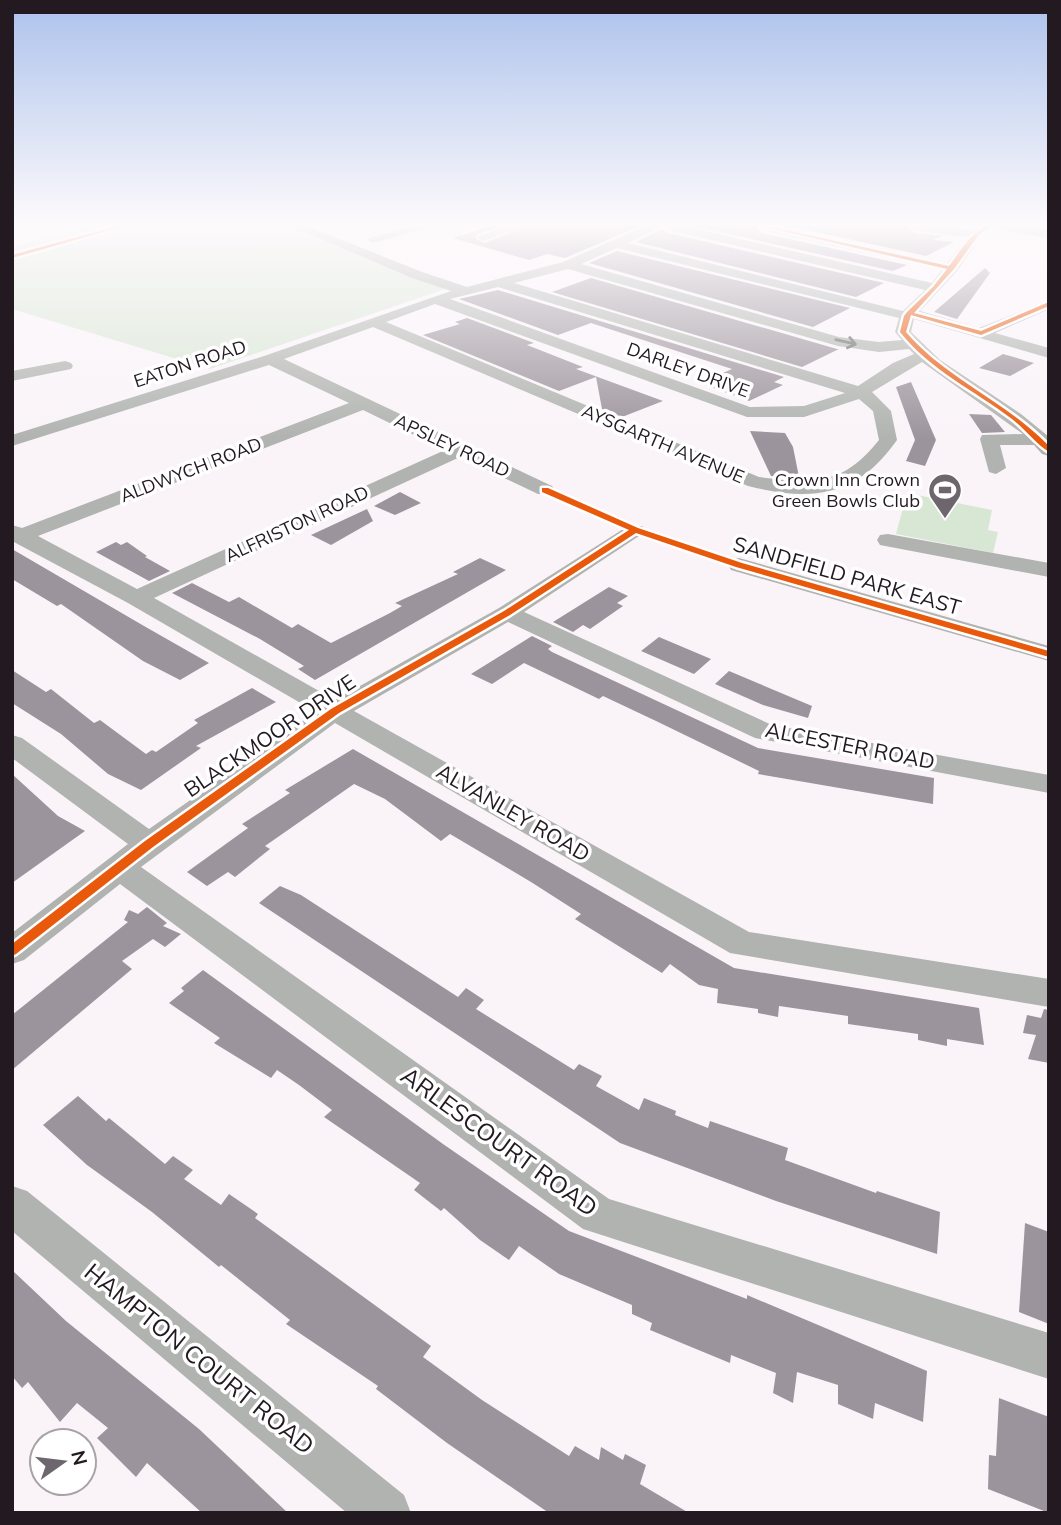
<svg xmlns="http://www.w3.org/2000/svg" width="1061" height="1525" font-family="Mulish,sans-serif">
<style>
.green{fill:#d8e6d4}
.building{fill:#9c949c}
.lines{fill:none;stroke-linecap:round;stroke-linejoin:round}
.minor{fill:#b0b3af;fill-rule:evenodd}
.cycleway-casing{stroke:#fff;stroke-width:5}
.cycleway{fill:#e8590c;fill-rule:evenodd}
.oneway{stroke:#696668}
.labels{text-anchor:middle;stroke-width:7;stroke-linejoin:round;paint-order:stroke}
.far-street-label{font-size:18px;fill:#221921;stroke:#fff}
.far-poi-label{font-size:18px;fill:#221921;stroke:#fff;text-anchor:end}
.street-label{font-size:21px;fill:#221921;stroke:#fff}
.near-street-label{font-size:24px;fill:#221921;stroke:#fff}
</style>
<rect width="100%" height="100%" fill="#faf4f9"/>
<!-- green -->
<g class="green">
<polygon points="95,226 293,226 445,289 210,369 12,309 12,247"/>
<polygon points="907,493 992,510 988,530 998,532 993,553 896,534"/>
</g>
<!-- building -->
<g class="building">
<polygon points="491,226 499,226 476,235 476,239 484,243 526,226 640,226 565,258 547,254 529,260 453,238"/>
<polygon points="694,226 755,226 762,233 907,265 893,271"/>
<polygon points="789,226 907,226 915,233 942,236 933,240 954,242 926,256"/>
<polygon points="662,229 668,233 884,283 856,297 636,242"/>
<polygon points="617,251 850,308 813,327 589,263"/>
<polygon points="985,268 990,273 957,319 934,312"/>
<polygon points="591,278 837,349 839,349 802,367 552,292"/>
<polygon points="498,290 784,377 774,382 783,385 749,401 700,383 732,369 591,323 558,335 459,299"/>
<polygon points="467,318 534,343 527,345 583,367 576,369 663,401 622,417 602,409 596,377 559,391 423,335 460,324 455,322"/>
<polygon points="1003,354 1034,363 1010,376 979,368"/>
<polygon points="911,382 936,440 925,466 906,461 915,440 896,387"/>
<polygon points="969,414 991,415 1005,432 982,433"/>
<polygon points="750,431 785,433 793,447 799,477 771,476"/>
<polygon points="400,492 421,503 395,515 374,506"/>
<polygon points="367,509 373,521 331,545 311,535"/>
<polygon points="116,542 121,545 127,542 147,556 145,557 170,571 149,581 96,552"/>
<polygon points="12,549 144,626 209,663 180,680 143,661 61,604 57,606 12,579"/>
<polygon points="480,558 506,570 315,680 298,669 304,666 260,639 172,593 192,583 229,602 239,597 292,628 298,624 331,643 390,613 402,606 395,603 458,574 453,572"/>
<polygon points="609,587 628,596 617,603 623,606 590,629 583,625 573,632 553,622"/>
<polygon points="532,636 552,646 548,649 552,652 758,748 934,778 933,804 758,774 759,771 656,721 603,696 599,699 524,663 492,684 471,674"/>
<polygon points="659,637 711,659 694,674 641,651"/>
<polygon points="12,670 46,692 51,689 94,723 100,720 146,754 152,750 156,752 198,723 194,720 252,688 276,702 196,746 201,748 141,790 108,774 61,734 12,703"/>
<polygon points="729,671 812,706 808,718 763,705 715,684"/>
<polygon points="353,749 734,968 979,1008 984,1045 947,1039 947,1046 918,1040 918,1034 848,1024 848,1016 779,1006 778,1017 758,1013 758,1009 717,1003 718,989 699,985 670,964 662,973 575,919 581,914 531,882 450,834 441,841 385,799 354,784 265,846 270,849 235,877 228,872 207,886 187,872 248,828 242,824 290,793 285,790"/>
<polygon points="12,774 58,816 85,831 12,883"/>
<polygon points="280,886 301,895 458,997 466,988 484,1000 476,1009 574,1070 579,1064 602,1076 596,1086 639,1110 644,1098 676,1111 675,1115 708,1128 710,1121 788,1148 785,1160 876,1193 877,1191 940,1212 937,1254 776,1201 620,1143 259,903"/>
<polygon points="147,907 167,923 163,926 181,934 165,947 153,939 122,961 132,969 12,1070 12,1015 128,922 124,920 129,910 138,914"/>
<polygon points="203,970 443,1144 569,1231 747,1299 747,1295 927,1371 923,1422 875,1403 873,1419 838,1404 838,1385 797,1372 793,1403 773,1393 776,1373 731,1355 730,1363 650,1330 652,1323 632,1314 632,1305 559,1274 519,1246 509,1260 480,1240 444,1208 441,1211 414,1190 420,1183 324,1117 332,1110 299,1085 277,1070 271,1078 214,1043 220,1038 169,1003 184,991 181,988"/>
<polygon points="1044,1009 1049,1010 1049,1063 1028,1059 1036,1035 1023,1033 1027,1015 1041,1018"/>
<polygon points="78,1096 106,1121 109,1118 165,1164 173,1156 193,1170 184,1179 221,1205 229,1194 258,1214 255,1218 431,1346 423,1357 482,1400 569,1456 575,1446 599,1460 601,1447 623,1460 625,1454 646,1465 640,1484 689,1513 549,1513 447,1443 376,1389 378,1386 286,1324 290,1320 221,1265 219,1267 152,1212 87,1165 43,1125"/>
<polygon points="1025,1223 1049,1232 1049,1324 1019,1312"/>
<polygon points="12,1270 66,1321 199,1429 288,1513 202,1513 147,1463 136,1477 97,1438 108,1428 77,1403 60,1422 28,1382 22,1388 12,1376"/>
<polygon points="999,1398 1049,1417 1049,1513 988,1489 989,1455 996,1456"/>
</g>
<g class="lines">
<!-- minor -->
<g class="minor">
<path d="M291,226H307L422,272L467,287L563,262L646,226H662L628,243L903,311L925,290L669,230L663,226H684L932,283L942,270L763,230L757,226H778L947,263L968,237L915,230L909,226H938L974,231L981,226H995L980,238L957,271L920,311L979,328L1049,300V309L995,333L1049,348V358L914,319L911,332L940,360L1021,414L1048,436L1049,456L1042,454L1034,445H1000L1006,468L996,474L989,472L980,439L982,435L1023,434L922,362L872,392L891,411L897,440C857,497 813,502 748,486L373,327L284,359L552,486L555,490L552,494H538L460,457L154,598L335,700L499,608L628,526H642L646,530L642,534L524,612L772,725L1049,775V793L755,738L508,622L354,711L749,932L1049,979V1007L730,953L335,723L141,867L609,1199L1049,1333V1379L583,1229L120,884L24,960L12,964V933L128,844L12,758V735L22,738L149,829L316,712L128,603L12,541V525L22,528L349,403L269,365L12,446V435L264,356L451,291L412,278ZM617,248L899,318L895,332L902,340L879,342L839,337L581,264ZM568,269L838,346L879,352L909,349L914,354L893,363L858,386L514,283ZM498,287L845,393L804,406L750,407L450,299ZM435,304L747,417H804L859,399L873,411L879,440C842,486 814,484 759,477L386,322ZM363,410L445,450L137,589L38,536Z"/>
<polygon points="415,226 436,226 372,243 366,239"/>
<polygon points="506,226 523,226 483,241 477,237"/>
<polygon points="996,226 1022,226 1049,230 1049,238 1002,230"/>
<polygon points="65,361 71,363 73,366 71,369 12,381 12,371"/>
<polygon points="888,534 1049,563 1049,577 880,545 877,540 880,535"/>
<polygon points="739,558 1049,646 1049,661 731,570 728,565 731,560"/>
<polygon points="12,1186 27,1191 404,1495 411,1513 347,1513 12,1231"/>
</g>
<!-- cycleway casing -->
<g class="cycleway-casing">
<g id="cycleway">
<polygon points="118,226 124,226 12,258 12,255"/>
<path d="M761,226H768L949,266C960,252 973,228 991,226L978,236L954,269L914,313L981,331L1049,302V306L981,335L911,315L906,332C946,379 1006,401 1049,446V452C1036,444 1025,429 1012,419C974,390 931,371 900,332L904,316L907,312L933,287L947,269Z"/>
<polygon points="542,488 548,488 638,528 742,563 1049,651 1049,657 736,567 636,533 510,615 339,713 153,847 16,954 12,956 12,944 145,841 331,709 504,611 629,530 542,492"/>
</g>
</g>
<!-- cycleway -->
<use href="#cycleway" class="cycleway"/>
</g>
<!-- one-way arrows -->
<defs><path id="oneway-shaft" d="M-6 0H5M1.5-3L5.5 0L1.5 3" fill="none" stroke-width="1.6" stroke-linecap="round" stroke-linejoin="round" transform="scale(1.75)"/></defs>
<use class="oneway" href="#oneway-shaft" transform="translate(846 342) rotate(13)"/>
<!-- sky -->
<linearGradient id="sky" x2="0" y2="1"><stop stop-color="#adc2ec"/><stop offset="0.51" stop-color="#fdfafc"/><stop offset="1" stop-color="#fdfafc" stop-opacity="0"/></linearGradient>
<rect width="1061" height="439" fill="url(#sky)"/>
<!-- icons -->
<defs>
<g id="stadium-pin" transform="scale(1.75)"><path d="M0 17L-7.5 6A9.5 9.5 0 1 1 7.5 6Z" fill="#6e666d" stroke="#fff"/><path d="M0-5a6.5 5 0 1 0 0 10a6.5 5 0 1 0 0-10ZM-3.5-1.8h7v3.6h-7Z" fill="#fff"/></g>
</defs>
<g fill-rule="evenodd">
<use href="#stadium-pin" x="945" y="490"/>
</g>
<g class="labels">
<!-- far-street labels -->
<g class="far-street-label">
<text transform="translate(190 364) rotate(-18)" y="6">EATON ROAD</text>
<text transform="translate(688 370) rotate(20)" y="6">DARLEY DRIVE</text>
<text transform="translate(663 444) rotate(23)" y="6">AYSGARTH AVENUE</text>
<text transform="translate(452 446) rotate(25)" y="6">APSLEY ROAD</text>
<text transform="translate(191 470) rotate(-21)" y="6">ALDWYCH ROAD</text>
<text transform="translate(297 524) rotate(-25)" y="6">ALFRISTON ROAD</text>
</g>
<!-- far-poi labels -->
<g class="far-poi-label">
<text x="920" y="486">Crown Inn Crown<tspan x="920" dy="21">Green Bowls Club</tspan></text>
</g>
<!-- street labels -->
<g class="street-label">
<text transform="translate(847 576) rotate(16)" y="7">SANDFIELD PARK EAST</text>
<text transform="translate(270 736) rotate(-34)" y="7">BLACKMOOR DRIVE</text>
<text transform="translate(850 746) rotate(11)" y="7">ALCESTER ROAD</text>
<text transform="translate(513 813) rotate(30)" y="7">ALVANLEY ROAD</text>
</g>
<!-- near-street labels -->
<g class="near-street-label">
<text transform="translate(499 1142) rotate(36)" y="8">ARLESCOURT ROAD</text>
<text transform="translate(199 1359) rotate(39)" y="8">HAMPTON COURT ROAD</text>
</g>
</g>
<!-- border -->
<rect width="1061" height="1525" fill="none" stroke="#221921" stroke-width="28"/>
<!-- north arrow -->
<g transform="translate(63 1462) rotate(76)"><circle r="33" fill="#ffffff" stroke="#a7a3a6" stroke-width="2"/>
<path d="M0-5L12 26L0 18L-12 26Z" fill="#6e666d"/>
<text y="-10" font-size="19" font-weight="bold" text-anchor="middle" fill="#221921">N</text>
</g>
</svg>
